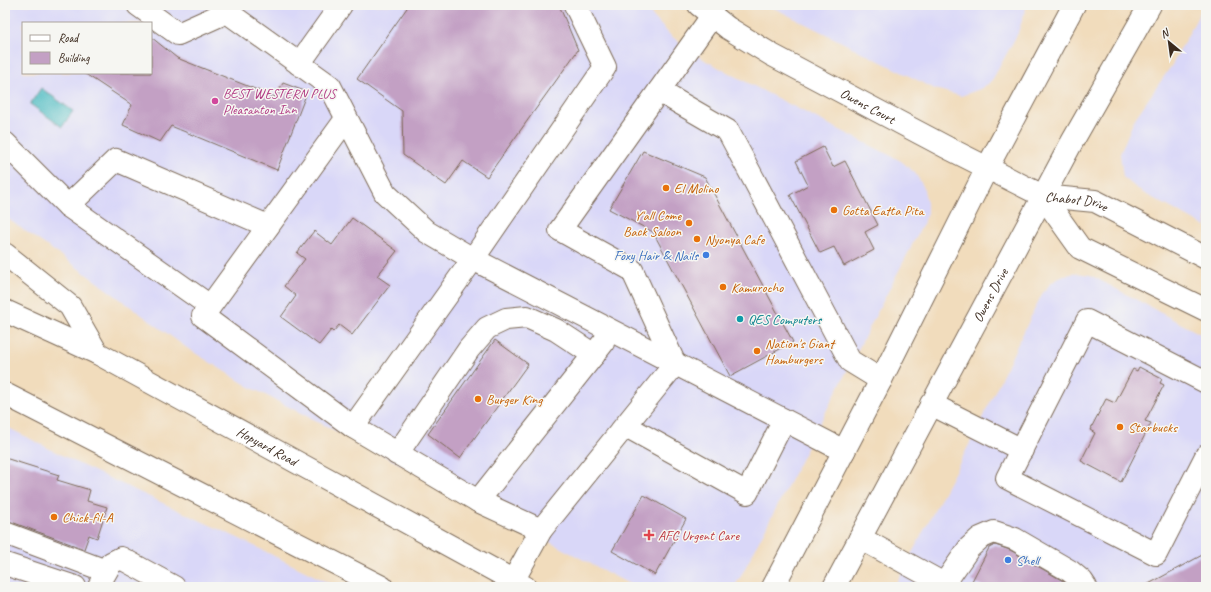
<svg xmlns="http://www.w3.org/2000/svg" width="1211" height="592" font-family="Caveat,sans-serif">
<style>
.built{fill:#d9d7f8;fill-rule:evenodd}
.water{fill:#4dbbc2;stroke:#447270}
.building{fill:#c3a0c4}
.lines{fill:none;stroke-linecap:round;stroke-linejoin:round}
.minor-casing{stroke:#7b6855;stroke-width:24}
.major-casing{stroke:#7b6855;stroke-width:24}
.highway-casing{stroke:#7b6855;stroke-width:24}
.minor{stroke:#fff;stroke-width:22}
.major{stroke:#fff;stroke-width:22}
.highway{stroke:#fff;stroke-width:22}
.hotel-dot{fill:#d1479c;stroke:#f6f6f2;stroke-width:1.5}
.food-dot{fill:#e8710a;stroke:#f6f6f2;stroke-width:1.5}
.shop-dot{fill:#3f7fe0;stroke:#f6f6f2;stroke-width:1.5}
.culture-dot{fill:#0f9aa8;stroke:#f6f6f2;stroke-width:1.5}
.health-dot{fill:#e0444e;stroke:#f6f6f2;stroke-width:1.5}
.labels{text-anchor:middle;stroke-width:3;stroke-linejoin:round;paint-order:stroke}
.hotel-label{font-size:14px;fill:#b23c85;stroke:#f6f6f2;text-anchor:start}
.street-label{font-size:14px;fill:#3b2a1e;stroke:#f6f6f2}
.food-label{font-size:14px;fill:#c56008;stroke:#f6f6f2;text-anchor:start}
.shop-label{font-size:14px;fill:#366cbe;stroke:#f6f6f2;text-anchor:end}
.culture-label{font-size:14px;fill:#0d838f;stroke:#f6f6f2;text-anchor:start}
.health-label{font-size:14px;fill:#be3a42;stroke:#f6f6f2;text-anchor:start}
</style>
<rect width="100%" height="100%" fill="#f6f6f2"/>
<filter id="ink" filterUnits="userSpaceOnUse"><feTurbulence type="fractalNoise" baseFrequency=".025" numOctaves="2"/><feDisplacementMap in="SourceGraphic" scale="8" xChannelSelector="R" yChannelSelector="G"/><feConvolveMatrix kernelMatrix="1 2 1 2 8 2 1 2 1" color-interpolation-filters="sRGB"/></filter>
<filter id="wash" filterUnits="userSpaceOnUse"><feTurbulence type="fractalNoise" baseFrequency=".012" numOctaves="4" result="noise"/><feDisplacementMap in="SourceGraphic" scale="16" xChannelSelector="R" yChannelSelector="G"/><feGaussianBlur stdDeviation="0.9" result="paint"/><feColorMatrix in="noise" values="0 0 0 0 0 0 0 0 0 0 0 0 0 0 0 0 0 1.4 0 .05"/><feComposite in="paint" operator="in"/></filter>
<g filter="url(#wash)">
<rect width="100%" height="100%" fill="#f1dcbc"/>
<!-- built -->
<g class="built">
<path d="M5,5H642L671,36L706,61L769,94L901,161L915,173L923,186L927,203V216L741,576L734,587H635L447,488L248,386L187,348L60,255L5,217ZM23,23H151V73H23Z"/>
<polygon points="768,5 1027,5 1018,33 991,82 980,89 961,96 935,89"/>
<polygon points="1204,5 1206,5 1206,227 1140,191 1123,177 1120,154 1134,120 1172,65"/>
<polygon points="1076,273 1090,275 1206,337 1206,587 894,587 970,443 1042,294 1051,283 1063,276"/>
<polygon points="5,426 81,465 242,540 337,587 5,587"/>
</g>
<!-- water -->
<polygon class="water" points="41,88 73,111 62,127 30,104"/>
<g id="blocks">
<!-- building -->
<g class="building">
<polygon points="409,5 559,5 578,50 487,177 463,161 446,185 403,155 402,111 357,79"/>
<polygon points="151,37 177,58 275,97 283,83 307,92 277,170 171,126 160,142 123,125 132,105 84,73 151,73"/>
<polygon points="823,147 833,167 845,161 878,225 865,232 874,250 844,266 834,247 820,253 790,195 808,185 796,161"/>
<polygon points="643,151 705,177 793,342 730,376 653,232 609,209"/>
<polygon points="352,218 397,251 377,276 390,285 352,335 339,325 333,332 331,330 319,345 281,317 296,296 284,286 305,259 297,253 314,231 332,245"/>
<polygon points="495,340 528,364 460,458 428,434"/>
<polygon points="1139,367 1162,379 1160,383 1164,385 1145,421 1151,423 1121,482 1081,461 1095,433 1090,430 1106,399 1115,403 1133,369 1137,371"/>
<polygon points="5,458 59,475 57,480 90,490 87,501 107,507 97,538 89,535 84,549 9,521 5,521"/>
<polygon points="644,495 686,519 655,575 612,551"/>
<polygon points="995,545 1010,550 1063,581 1070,587 984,587 972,581 989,548"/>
<polygon points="1206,553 1206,587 1143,587"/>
</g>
</g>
</g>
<g filter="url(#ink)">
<use href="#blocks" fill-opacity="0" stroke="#7b6855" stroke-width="1"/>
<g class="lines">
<!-- minor casing -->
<g class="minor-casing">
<g id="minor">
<polyline points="138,5 178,34 227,12 232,5"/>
<path id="s1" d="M699,5L728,28L772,55L946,147L1043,196L1095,201L1206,258"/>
<polyline points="227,12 330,86 385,193 427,232 473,259 844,451"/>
<polyline points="299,64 341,5"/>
<polyline points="659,91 728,131 850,361 881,380"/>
<polyline points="346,119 203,316 353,427 478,501 541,530"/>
<polyline points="5,143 68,206 210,306"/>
<polyline points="1043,196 1080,248 1206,310"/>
<polyline points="68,206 116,160 268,226"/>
<polyline points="1206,382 1087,321 1007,478 1156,554 1206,456"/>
<polyline points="931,404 1022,450"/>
<polyline points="626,426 747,493 784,420"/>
<polyline points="353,427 473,259 605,67 575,5"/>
<polyline points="397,454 469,349 487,328 506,319 527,317 556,330 594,355"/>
<polyline points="478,501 603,343"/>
<polyline points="5,533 106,571"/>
<polyline points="860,538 944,584 945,587"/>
<polyline points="5,564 75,587"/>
<polyline points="513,581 541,530 675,364 632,270 560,230 712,16"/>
<polyline points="944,584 969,548 980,538 994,532 1015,539 1070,571 1082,581 1086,587"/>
<polyline points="99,587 103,577 111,563 121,558 174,587"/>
<polyline points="773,587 881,380 987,168 1074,5"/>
<path id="s2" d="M834,587L1072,142L1150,5"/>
</g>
</g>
<!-- major casing -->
<g class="major-casing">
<g id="major">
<path id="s3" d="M5,311L97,353L525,587"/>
<polyline points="5,394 382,587"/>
</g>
</g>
<!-- highway casing -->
<g class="highway-casing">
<polyline id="highway" points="5,254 70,306 97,353"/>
</g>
<!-- minor -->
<use href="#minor" class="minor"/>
<!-- major -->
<use href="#major" class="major"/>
<!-- highway -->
<use href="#highway" class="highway"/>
</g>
</g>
<!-- markers -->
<circle class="hotel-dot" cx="215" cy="101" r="4"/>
<g class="food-dot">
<circle cx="666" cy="188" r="4"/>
<circle cx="834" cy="210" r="4"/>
<circle cx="689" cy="223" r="4"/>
<circle cx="697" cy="239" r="4"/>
<circle cx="723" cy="287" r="4"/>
<circle cx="757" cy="351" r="4"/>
<circle cx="478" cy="399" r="4"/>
<circle cx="1120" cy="427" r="4"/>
<circle cx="54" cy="517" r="4"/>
</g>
<g class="shop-dot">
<circle cx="706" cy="255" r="4"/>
<circle cx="1008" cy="560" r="4"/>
</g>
<circle class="culture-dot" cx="740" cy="319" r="4"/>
<path class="health-dot" d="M647 529h4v4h4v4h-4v4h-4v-4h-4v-4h4z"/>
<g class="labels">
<!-- hotel labels -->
<g class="hotel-label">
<text x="223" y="98">BEST WESTERN PLUS<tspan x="223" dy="16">Pleasanton Inn</tspan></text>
</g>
<!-- street labels -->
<g class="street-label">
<text dy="5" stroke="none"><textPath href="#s1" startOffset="197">Owens Court</textPath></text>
<text dy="5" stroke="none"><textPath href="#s1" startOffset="428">Chabot Drive</textPath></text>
<text dy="5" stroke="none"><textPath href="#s2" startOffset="331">Owens Drive</textPath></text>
<text dy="5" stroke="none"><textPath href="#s3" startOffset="295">Hopyard Road</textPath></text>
</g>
<!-- food labels -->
<g class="food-label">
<text x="674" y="193">El Molino</text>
<text x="842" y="215">Gotta Eatta Pita</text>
<text x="681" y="220" text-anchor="end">Y'all Come<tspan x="681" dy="16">Back Saloon</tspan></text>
<text x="705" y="244">Nyonya Cafe</text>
<text x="731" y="292">Kamurocho</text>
<text x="765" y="348">Nation's Giant<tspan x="765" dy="16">Hamburgers</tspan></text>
<text x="486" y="404">Burger King</text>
<text x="1128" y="432">Starbucks</text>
<text x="62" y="522">Chick-fil-A</text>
</g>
<!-- shop labels -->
<g class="shop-label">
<text x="698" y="260">Foxy Hair &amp; Nails</text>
<text x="1016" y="565" text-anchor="start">Shell</text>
</g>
<!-- culture labels -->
<g class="culture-label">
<text x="748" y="324">QES Computers</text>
</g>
<!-- health labels -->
<g class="health-label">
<text x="658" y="540">AFC Urgent Care</text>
</g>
</g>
<!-- margin -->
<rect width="1211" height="592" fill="none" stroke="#f6f6f2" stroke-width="20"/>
<!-- legend -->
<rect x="22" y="22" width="130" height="52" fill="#f6f6f2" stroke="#aba49d"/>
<rect x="30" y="35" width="20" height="6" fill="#ffffff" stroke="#aba49d"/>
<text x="58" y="42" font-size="12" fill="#3b2a1e">Road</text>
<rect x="30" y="52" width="20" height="12" fill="#c3a0c4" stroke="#aba49d"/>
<text x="58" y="62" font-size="12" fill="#3b2a1e">Building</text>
<!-- north arrow -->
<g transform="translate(1169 42) rotate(331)" stroke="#f6f6f2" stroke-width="3" paint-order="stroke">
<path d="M0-3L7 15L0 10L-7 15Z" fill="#3b2a1e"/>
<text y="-6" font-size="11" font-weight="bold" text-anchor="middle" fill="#3b2a1e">N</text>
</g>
</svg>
